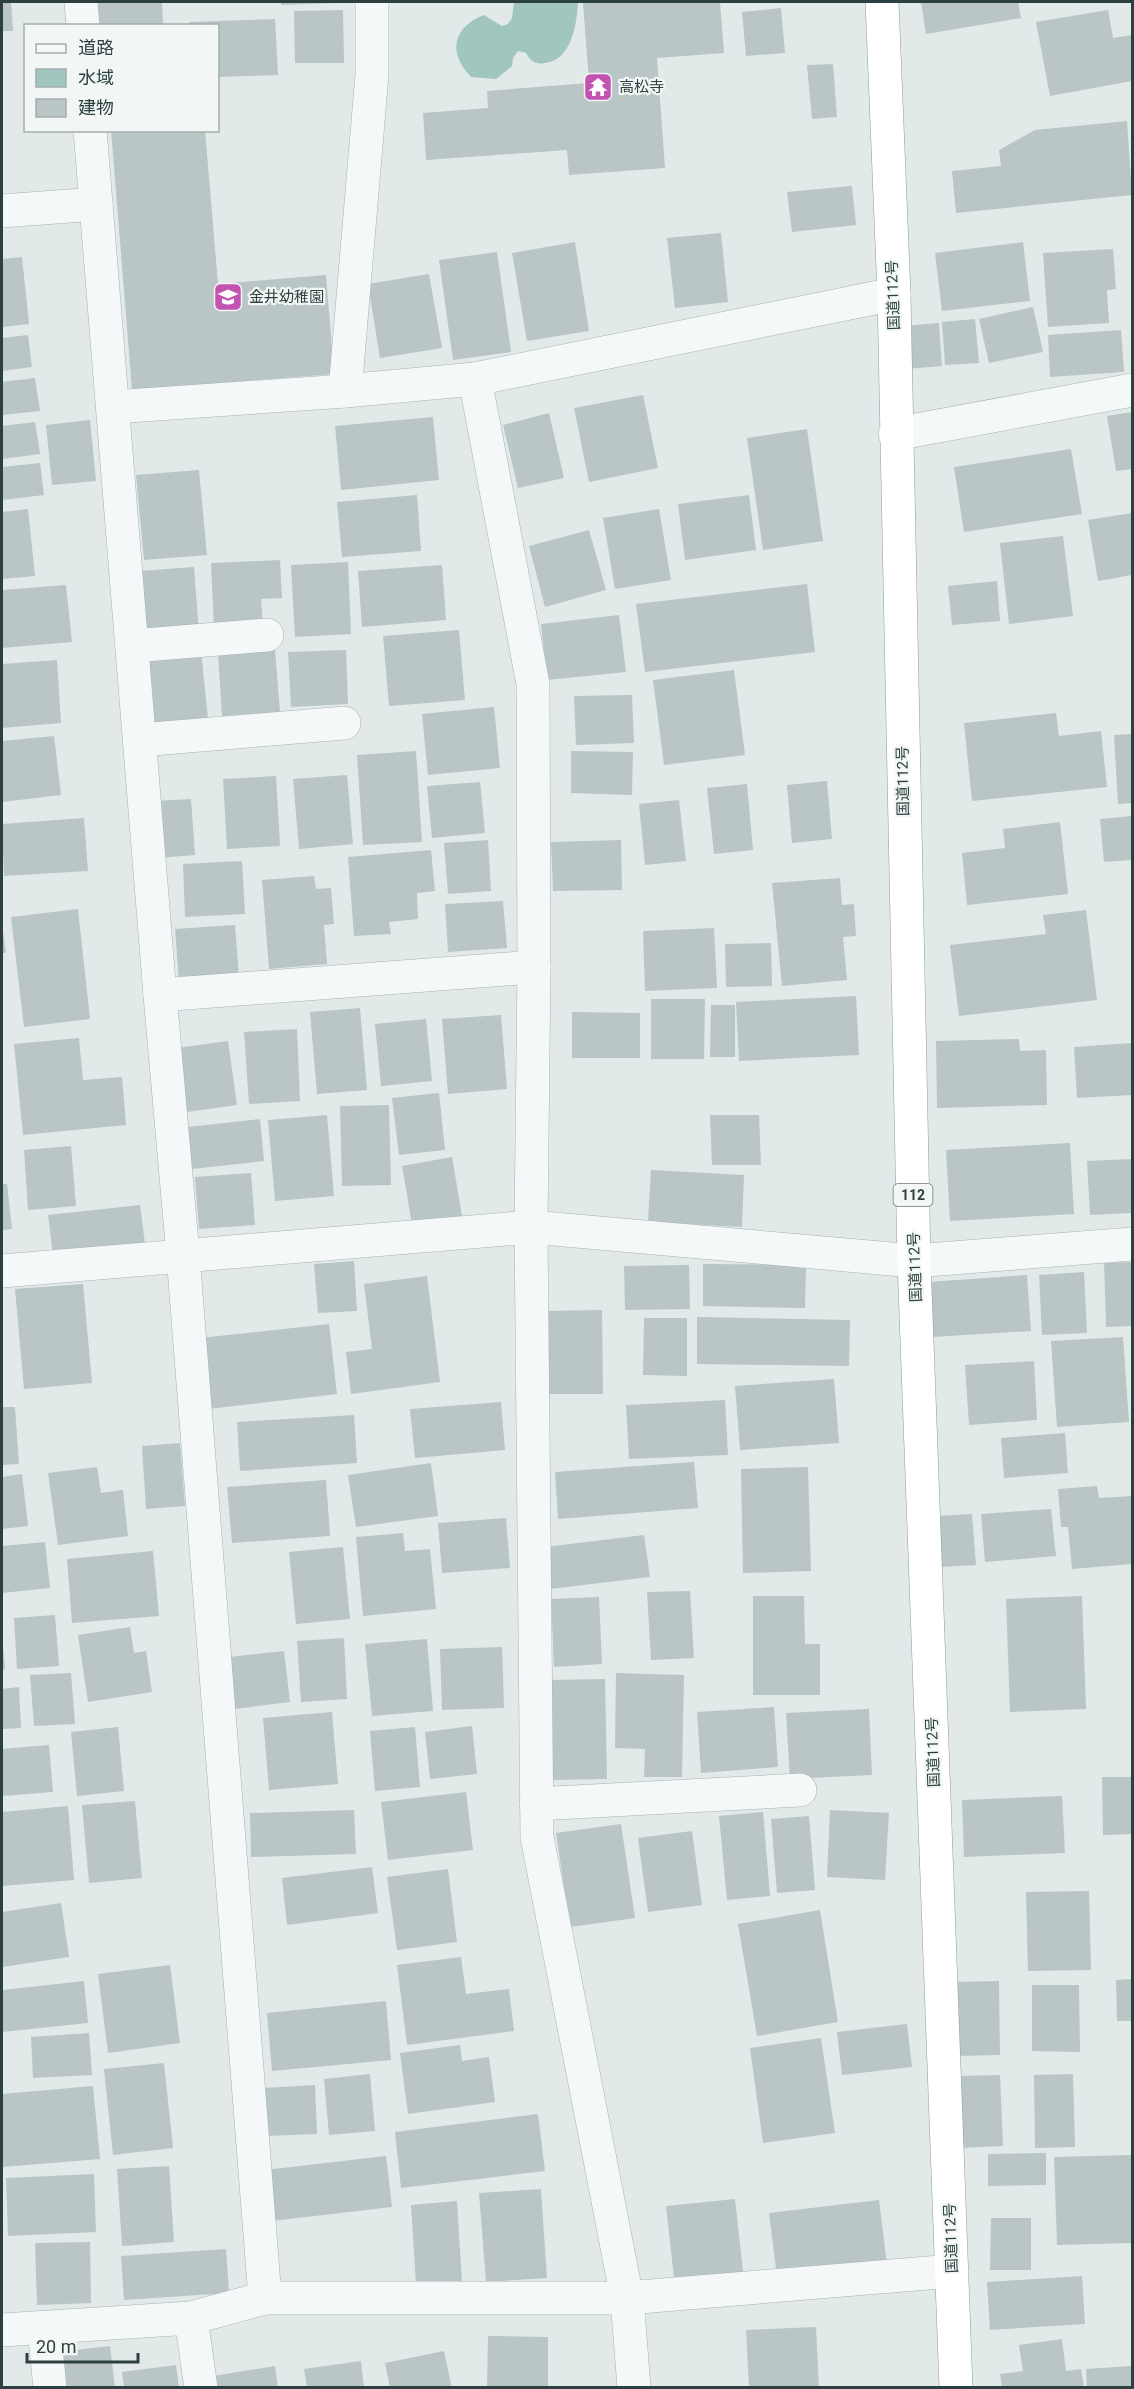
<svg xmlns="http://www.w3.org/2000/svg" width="1134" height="2389" font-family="Roboto,'Noto Sans JP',sans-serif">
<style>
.water{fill:#a0c6bf}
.building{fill:#bac5c5}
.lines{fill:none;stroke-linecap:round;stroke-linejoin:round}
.minor-casing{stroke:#a8b3b3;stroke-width:34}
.highway-casing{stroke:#8b9e9d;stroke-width:34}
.minor{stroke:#f4f8f8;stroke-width:33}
.highway{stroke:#fff;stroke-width:33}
.labels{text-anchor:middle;stroke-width:4.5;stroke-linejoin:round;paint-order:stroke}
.shield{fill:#f2f7f6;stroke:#677776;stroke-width:1.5}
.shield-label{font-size:14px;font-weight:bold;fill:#2c403f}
.poi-label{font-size:15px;fill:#2c403f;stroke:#f2f7f6;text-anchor:start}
.street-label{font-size:15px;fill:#2c403f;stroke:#f2f7f6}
</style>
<rect width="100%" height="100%" fill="#e2e9e9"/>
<!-- water -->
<path class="water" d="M514,2H578C577,23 572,60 545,63C536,65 530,61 526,53L518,51L513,58L512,66L496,79L471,77C447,52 453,27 484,15L502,26L508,24L512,18Z"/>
<!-- building -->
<g class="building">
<polygon points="2,2 11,2 13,31 2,31"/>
<polygon points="97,2 162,2 163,26 98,26"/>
<polygon points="281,2 337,2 337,3 281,5"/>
<polygon points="583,2 720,2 724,53 657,58 665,168 569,175 567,150 426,160 423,113 488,108 487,91 589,83"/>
<polygon points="921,2 1018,2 1021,18 926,34"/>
<polygon points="781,8 785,53 746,56 742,12"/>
<polygon points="343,10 344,63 295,63 294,11"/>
<polygon points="1108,10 1113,38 1132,35 1132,81 1050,96 1036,22"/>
<polygon points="275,19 278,75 218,77 218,26 189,26 189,22"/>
<polygon points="833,64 837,117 812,119 807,65"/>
<polygon points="1127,121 1132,195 956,213 952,171 1001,166 999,150 1035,130"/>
<polygon points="111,130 205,130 218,284 326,275 334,374 132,390"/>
<polygon points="852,186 856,225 792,232 787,192"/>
<polygon points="721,233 728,302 675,308 667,238"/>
<polygon points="575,242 589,331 527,341 512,253"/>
<polygon points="1023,242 1030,301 942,311 935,253"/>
<polygon points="1113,249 1116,289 1107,290 1109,323 1048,327 1043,253"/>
<polygon points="497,252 511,352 453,360 439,260"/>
<polygon points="22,257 29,324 2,327 2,259"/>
<polygon points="429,274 442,348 380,358 368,284"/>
<polygon points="1033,307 1043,352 989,363 979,319"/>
<polygon points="975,319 979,363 945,365 942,322"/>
<polygon points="939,323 942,366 906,369 902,326"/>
<polygon points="1121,330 1124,372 1050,377 1048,335"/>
<polygon points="28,335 32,367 2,371 2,338"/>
<polygon points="35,378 40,411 2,415 2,382"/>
<polygon points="643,395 658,468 589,482 574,408"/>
<polygon points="1132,412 1132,469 1116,471 1107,416"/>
<polygon points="549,413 564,478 518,488 503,425"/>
<polygon points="433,417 439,480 341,490 335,426"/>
<polygon points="90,420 96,481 52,485 46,425"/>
<polygon points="35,422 40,454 2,459 2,426"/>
<polygon points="807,429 823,541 763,550 747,438"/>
<polygon points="1071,449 1082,514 964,532 954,467"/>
<polygon points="40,463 44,495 2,500 2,467"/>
<polygon points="199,470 207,555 144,560 136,475"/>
<polygon points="417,495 421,551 342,557 337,502"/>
<polygon points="749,495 756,550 685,560 678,504"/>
<polygon points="28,509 35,576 2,579 2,512"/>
<polygon points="659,509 671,580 615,589 603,518"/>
<polygon points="1132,513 1132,575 1098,581 1088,520"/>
<polygon points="589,530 606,590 545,607 529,546"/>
<polygon points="1063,536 1073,616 1009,624 1000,543"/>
<polygon points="280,560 282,598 261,599 263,626 214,628 211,563"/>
<polygon points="348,562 351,634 295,637 291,565"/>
<polygon points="442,565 446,620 362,627 358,571"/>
<polygon points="194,567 199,633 146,637 140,571"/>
<polygon points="997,581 1000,621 952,625 948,586"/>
<polygon points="807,584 815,652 645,672 636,604"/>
<polygon points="66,585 72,642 2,648 2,590"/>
<polygon points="619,615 626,672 547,680 541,624"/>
<polygon points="459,630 465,700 389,706 383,636"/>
<polygon points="201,650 208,719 152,724 145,656"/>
<polygon points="275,650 280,712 222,716 218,654"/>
<polygon points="346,650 348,704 291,707 288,652"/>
<polygon points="57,660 61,723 2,728 2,664"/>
<polygon points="734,670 745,755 664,765 653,680"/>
<polygon points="632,695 634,743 576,745 574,696"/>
<polygon points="494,707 500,768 428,775 422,714"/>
<polygon points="1056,713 1059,736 1101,731 1107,787 972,801 964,723"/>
<polygon points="1132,734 1132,803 1118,804 1114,735"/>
<polygon points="54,736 61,795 2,802 2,741"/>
<polygon points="416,751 422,842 363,845 357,755"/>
<polygon points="571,751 633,752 632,795 571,793"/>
<polygon points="347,775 353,844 299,849 293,779"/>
<polygon points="276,776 280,846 227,849 223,779"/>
<polygon points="827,781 832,839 792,843 787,785"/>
<polygon points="480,782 485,833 432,838 427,786"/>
<polygon points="747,784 753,850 714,854 707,788"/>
<polygon points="191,799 195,855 158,858 155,801"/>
<polygon points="679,800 686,861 645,865 639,804"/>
<polygon points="1132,816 1132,860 1104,862 1100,819"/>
<polygon points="84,818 88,871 4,876 2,824"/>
<polygon points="1060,822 1068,894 967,905 962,853 1005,848 1003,829"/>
<polygon points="488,840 491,891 448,894 444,843"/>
<polygon points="621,840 622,890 553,891 551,842"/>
<polygon points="431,850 435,891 417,893 418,919 389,922 391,934 354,936 348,857"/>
<polygon points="242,861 245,914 185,917 183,864"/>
<polygon points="314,876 316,889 331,888 334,924 324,925 327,964 269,969 262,880"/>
<polygon points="840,878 842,905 854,904 856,936 843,937 847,980 782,986 772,883"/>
<polygon points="503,901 507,948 448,952 445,904"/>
<polygon points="78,909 90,1019 24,1027 11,917"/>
<polygon points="1086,910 1097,1000 959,1016 950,945 1046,934 1043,915"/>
<polygon points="2,924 6,953 2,953"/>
<polygon points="235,925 239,977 179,982 175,929"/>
<polygon points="714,928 717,988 645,991 643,931"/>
<polygon points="771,943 772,986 726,987 725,944"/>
<polygon points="856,996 859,1055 739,1061 736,1002"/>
<polygon points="651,999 705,999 704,1059 651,1059"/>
<polygon points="711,1005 735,1005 735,1057 710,1057"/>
<polygon points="360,1008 367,1090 317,1094 310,1012"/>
<polygon points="572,1012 640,1013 640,1058 572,1058"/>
<polygon points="501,1015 507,1089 448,1094 442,1019"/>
<polygon points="426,1019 432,1081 381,1086 375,1024"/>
<polygon points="297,1029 300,1101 249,1104 244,1032"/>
<polygon points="79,1038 83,1080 122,1077 126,1125 23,1135 14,1044"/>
<polygon points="1019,1039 1020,1051 1046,1050 1047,1105 937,1108 936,1041"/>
<polygon points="228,1041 237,1105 187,1112 177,1048"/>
<polygon points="1132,1043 1132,1095 1077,1098 1074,1047"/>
<polygon points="439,1093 445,1150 399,1155 392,1098"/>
<polygon points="389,1105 391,1185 342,1186 340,1106"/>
<polygon points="327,1115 334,1196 275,1201 268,1120"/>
<polygon points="710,1115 759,1115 761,1165 712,1165"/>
<polygon points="260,1119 264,1161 192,1169 188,1127"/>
<polygon points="1070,1143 1074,1214 950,1221 946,1150"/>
<polygon points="71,1146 76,1206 28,1210 24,1150"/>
<polygon points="452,1157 462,1216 412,1224 402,1166"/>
<polygon points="1132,1159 1132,1213 1090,1215 1087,1161"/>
<polygon points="651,1170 744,1175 742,1227 648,1222"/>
<polygon points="251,1173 255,1225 199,1229 195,1177"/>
<polygon points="2,1184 7,1184 12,1229 2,1230"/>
<polygon points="140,1205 145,1244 53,1255 48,1215"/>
<polygon points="354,1261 357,1311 318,1313 314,1264"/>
<polygon points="1132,1262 1132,1326 1106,1327 1104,1263"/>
<polygon points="703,1264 806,1265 805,1308 703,1306"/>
<polygon points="689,1265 690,1309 625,1310 624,1266"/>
<polygon points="1084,1272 1087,1333 1042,1335 1039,1275"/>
<polygon points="1027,1275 1031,1331 932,1337 928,1282"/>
<polygon points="427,1276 440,1382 351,1394 346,1352 372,1349 364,1284"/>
<polygon points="83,1284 92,1383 24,1389 15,1289"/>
<polygon points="602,1310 603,1394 544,1394 544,1311"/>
<polygon points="697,1317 850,1320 849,1366 697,1364"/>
<polygon points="644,1318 687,1318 687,1376 643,1375"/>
<polygon points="329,1324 337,1394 208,1409 200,1338"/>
<polygon points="1123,1337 1129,1422 1057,1427 1051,1341"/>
<polygon points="1034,1361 1037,1420 969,1425 965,1365"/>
<polygon points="834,1379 839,1443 740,1450 735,1386"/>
<polygon points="725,1400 728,1455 629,1459 626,1405"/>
<polygon points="501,1402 505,1450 415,1458 410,1409"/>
<polygon points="2,1407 15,1407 19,1464 2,1465"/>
<polygon points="354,1415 357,1463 240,1471 237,1422"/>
<polygon points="1065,1433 1068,1473 1004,1478 1001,1438"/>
<polygon points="180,1443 185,1506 146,1509 142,1446"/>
<polygon points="694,1462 698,1508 558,1519 555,1472"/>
<polygon points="431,1463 438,1516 356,1527 348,1475"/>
<polygon points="97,1467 101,1493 123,1490 128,1536 58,1545 48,1473"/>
<polygon points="808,1467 811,1571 743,1573 741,1469"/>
<polygon points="22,1474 28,1526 2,1529 2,1477"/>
<polygon points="326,1480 330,1536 232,1543 227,1487"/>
<polygon points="1097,1486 1099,1498 1132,1496 1132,1564 1072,1569 1068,1527 1061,1527 1058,1489"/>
<polygon points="1051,1509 1056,1556 985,1562 981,1514"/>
<polygon points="972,1514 976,1565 940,1567 937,1516"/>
<polygon points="506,1518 510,1568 442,1573 438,1523"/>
<polygon points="403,1533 405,1551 430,1549 436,1609 363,1616 356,1537"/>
<polygon points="644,1535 650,1577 550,1589 545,1547"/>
<polygon points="45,1542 50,1588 2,1593 2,1546"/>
<polygon points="343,1547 350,1619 296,1624 289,1552"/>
<polygon points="153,1551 159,1616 72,1623 67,1559"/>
<polygon points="690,1591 694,1658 651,1660 647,1592"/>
<polygon points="753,1596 804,1596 805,1644 820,1644 820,1695 753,1695"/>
<polygon points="1082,1596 1086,1709 1010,1712 1006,1599"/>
<polygon points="599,1597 602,1664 554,1667 551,1599"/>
<polygon points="55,1615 59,1666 17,1669 14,1618"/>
<polygon points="130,1627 134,1653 146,1651 152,1692 88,1702 78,1635"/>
<polygon points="344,1638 347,1699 301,1702 297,1641"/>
<polygon points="427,1639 433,1711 372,1716 365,1644"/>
<polygon points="2,1647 3,1647 5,1669 2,1670"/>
<polygon points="502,1647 504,1708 442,1710 440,1649"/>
<polygon points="284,1651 290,1702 235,1709 229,1657"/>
<polygon points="71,1673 75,1724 34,1726 30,1675"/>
<polygon points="616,1673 684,1675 682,1777 644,1777 645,1749 615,1748"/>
<polygon points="605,1679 607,1779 550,1780 548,1680"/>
<polygon points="19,1687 21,1728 2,1729 2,1689"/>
<polygon points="774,1707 778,1767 701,1773 697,1712"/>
<polygon points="869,1709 872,1775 790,1779 786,1713"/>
<polygon points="332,1712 338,1784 269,1790 263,1718"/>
<polygon points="472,1726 477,1774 430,1779 425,1732"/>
<polygon points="118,1727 124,1791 77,1796 71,1732"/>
<polygon points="415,1727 420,1787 375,1791 370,1731"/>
<polygon points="49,1745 53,1792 2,1796 2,1749"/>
<polygon points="1102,1777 1132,1777 1132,1834 1103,1835"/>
<polygon points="466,1792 473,1850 388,1860 381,1802"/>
<polygon points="1062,1796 1065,1853 964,1857 962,1800"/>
<polygon points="135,1801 142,1878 89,1883 82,1805"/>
<polygon points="68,1806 74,1880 2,1886 2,1812"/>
<polygon points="354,1810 356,1854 251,1857 250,1813"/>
<polygon points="830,1810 889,1813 885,1880 827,1877"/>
<polygon points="763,1812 770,1896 727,1900 719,1816"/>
<polygon points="809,1816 815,1890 777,1893 771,1819"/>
<polygon points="621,1824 635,1918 570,1927 556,1833"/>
<polygon points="692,1831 702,1905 648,1912 638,1838"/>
<polygon points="372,1867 378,1913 287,1925 282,1878"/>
<polygon points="448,1869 457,1942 397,1950 387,1877"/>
<polygon points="1089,1891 1091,1970 1028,1971 1026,1892"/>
<polygon points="61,1903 69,1957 2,1967 2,1912"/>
<polygon points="820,1910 838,2022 757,2036 738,1924"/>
<polygon points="461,1957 466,1994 509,1989 514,2031 407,2045 397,1965"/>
<polygon points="170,1965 180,2043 108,2053 98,1974"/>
<polygon points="1132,1979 1132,2021 1117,2021 1116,1980"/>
<polygon points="84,1981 88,2023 2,2032 2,1990"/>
<polygon points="999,1981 1000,2055 954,2056 953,1982"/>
<polygon points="1032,1985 1079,1985 1080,2052 1032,2051"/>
<polygon points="386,2001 391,2060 272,2071 267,2013"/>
<polygon points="907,2024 912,2067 842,2075 837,2032"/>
<polygon points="89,2033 92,2075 33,2078 31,2037"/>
<polygon points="821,2038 835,2133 763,2143 750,2048"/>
<polygon points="460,2045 462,2061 489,2057 495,2102 408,2114 400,2053"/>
<polygon points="164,2063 173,2148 113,2155 104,2069"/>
<polygon points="370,2074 375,2131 329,2135 324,2079"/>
<polygon points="1073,2074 1075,2147 1035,2148 1034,2075"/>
<polygon points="1000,2075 1003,2146 961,2148 958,2076"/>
<polygon points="315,2085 317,2134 266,2136 263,2088"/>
<polygon points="93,2086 100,2159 2,2167 2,2094"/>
<polygon points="538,2114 545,2171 401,2188 395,2132"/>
<polygon points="1046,2153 1046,2185 988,2186 988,2154"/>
<polygon points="1132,2155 1132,2243 1057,2245 1054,2157"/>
<polygon points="386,2156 392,2207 272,2221 265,2170"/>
<polygon points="169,2166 174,2242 122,2246 117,2169"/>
<polygon points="94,2174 96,2232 8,2236 6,2178"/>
<polygon points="541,2189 547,2278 486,2282 479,2193"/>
<polygon points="735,2199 744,2280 675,2287 666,2206"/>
<polygon points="879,2200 887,2265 777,2277 769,2213"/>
<polygon points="457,2201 462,2282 416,2285 411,2205"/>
<polygon points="991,2218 1031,2218 1031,2270 990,2270"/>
<polygon points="90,2242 91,2303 37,2305 35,2243"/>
<polygon points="226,2249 229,2293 124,2300 121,2256"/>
<polygon points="1082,2276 1085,2324 990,2330 987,2282"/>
<polygon points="816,2327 819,2388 749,2388 746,2330"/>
<polygon points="488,2336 548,2337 548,2388 487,2388"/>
<polygon points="1062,2339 1066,2371 1081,2369 1084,2388 1002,2388 1000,2374 1023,2371 1019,2345"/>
<polygon points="110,2346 115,2388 61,2388 58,2352"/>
<polygon points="444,2351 452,2388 390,2388 385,2363"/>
<polygon points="361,2361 364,2388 307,2388 304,2369"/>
<polygon points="176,2365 179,2388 124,2388 122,2372"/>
<polygon points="275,2366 278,2388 214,2388 213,2376"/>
<polygon points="1132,2366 1132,2388 1087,2388 1086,2369"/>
</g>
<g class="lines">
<!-- minor casing -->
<g class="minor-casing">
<g id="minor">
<polyline points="81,2 83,26"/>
<polyline points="90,130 160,995 183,1255 265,2298"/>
<polyline points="2,211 96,204"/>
<polyline points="475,379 533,684 534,967 531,1227 537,1837 627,2298 634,2388"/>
<polyline points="345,391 372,75 372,2"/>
<polyline points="113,407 345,391 475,379 894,294"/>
<polyline points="895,434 1132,390"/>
<polyline points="132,646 267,635"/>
<polyline points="140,740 344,723"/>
<polyline points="160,995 534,967"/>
<polyline points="2,1271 531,1227 914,1261 1132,1244"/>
<polyline points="536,1804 800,1790"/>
<polyline points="191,2318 201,2388"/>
<polyline points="44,2328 50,2388"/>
<polyline points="2,2330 191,2318 265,2298 627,2298 952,2271"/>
</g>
</g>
<!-- highway casing -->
<g class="highway-casing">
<polyline id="highway" points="882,2 894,294 914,1261 956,2388"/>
</g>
<!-- minor -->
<use href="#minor" class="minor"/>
<!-- highway -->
<use href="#highway" class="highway"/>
</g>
<!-- icons -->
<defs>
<g id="temple-square" transform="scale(1.5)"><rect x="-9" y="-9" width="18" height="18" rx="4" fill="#c253b0" stroke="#f2f7f6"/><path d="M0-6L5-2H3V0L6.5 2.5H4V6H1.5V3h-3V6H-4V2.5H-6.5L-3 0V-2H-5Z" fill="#fff"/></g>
<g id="school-square" transform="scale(1.5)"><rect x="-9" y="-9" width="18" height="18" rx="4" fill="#c253b0" stroke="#f2f7f6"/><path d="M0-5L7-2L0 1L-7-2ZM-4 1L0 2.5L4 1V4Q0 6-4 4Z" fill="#fff"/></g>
</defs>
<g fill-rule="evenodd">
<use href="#temple-square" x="598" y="87"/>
<use href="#school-square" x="228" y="297"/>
</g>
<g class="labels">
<!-- shield labels -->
<rect class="shield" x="893.5" y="1184" width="39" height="22" rx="4.5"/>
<g class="shield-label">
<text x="913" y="1200">112</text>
</g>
<!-- poi labels -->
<g class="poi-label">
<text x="619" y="92">高松寺</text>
<text x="249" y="302">金井幼稚園</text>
</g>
<!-- street labels -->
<g class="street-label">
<text transform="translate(893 295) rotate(-92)" y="5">国道112号</text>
<text transform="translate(903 781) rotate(-91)" y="5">国道112号</text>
<text transform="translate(915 1267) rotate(-92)" y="5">国道112号</text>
<text transform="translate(933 1752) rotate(-92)" y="5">国道112号</text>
<text transform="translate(951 2238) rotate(-92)" y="5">国道112号</text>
</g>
</g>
<!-- border -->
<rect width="1134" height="2389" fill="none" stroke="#2c403f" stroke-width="6"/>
<!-- legend -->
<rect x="24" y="24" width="195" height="108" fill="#f2f7f6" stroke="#a3aead" stroke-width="1.5"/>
<rect x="36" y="44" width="30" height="9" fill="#f4f8f8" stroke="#a3aead" stroke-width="1.5"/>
<text x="78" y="54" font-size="18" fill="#2c403f">道路</text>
<rect x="36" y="69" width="30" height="18" fill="#a0c6bf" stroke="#a3aead" stroke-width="1.5"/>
<text x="78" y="84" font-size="18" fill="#2c403f">水域</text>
<rect x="36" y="99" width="30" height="18" fill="#bac5c5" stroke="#a3aead" stroke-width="1.5"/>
<text x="78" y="114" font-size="18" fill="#2c403f">建物</text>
<!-- scale -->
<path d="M27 2353v9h111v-9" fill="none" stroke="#2c403f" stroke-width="3"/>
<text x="36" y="2353" font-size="18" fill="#2c403f" stroke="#f2f7f6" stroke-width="4.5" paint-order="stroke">20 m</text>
</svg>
